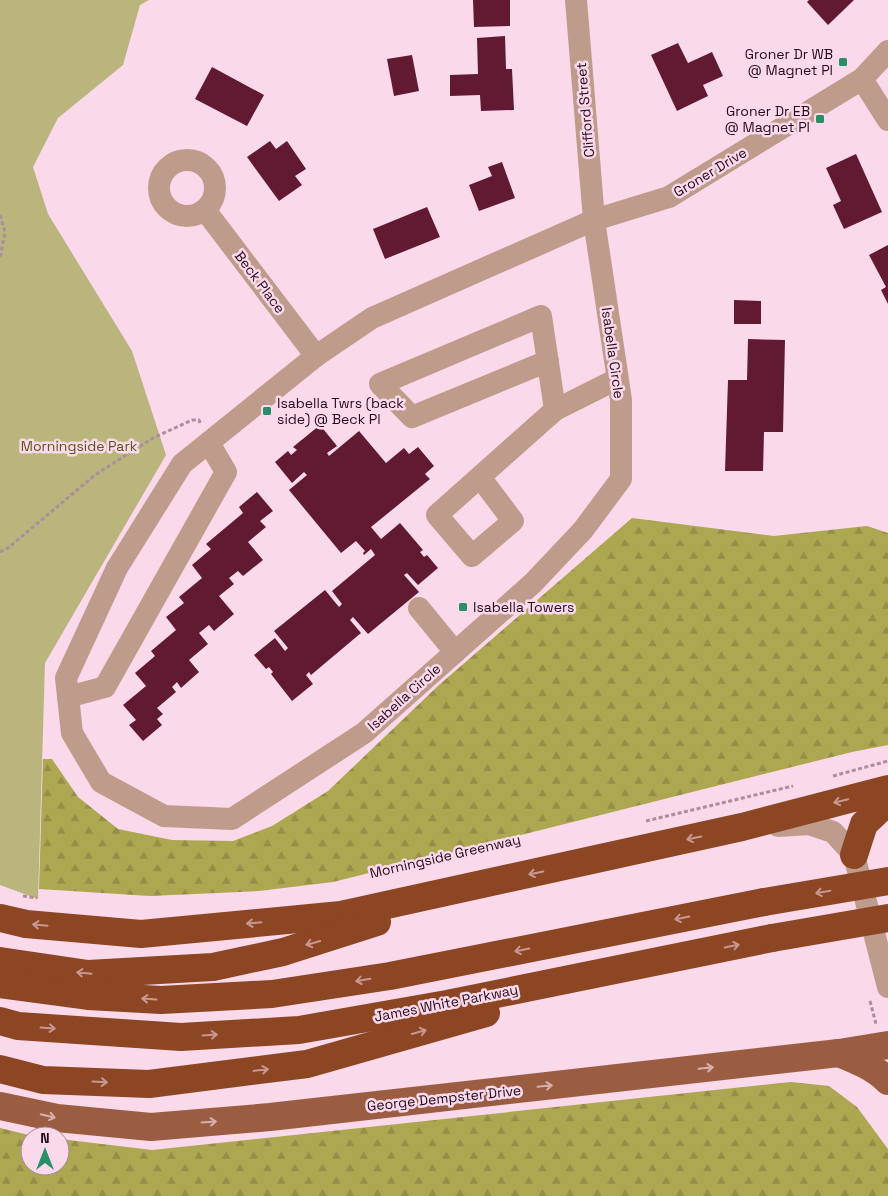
<svg xmlns="http://www.w3.org/2000/svg" width="888" height="1196" font-family="'Space Grotesk',sans-serif">
<style>
.green{fill:#b9b57d}
.forest{fill:url(#forest-firs)}
.building{fill:#611a32}
.lines{fill:none;stroke-linecap:round;stroke-linejoin:round}
.path{stroke:#ac8e9f;stroke-width:3;stroke-dasharray:4 2.5;stroke-linecap:butt}
.minor{stroke:#bf9b8c;stroke-width:22}
.major{stroke:#9b5d42;stroke-width:28}
.highway{stroke:#8d4624;stroke-width:28}
.highway-bridge{stroke:#8d4624;stroke-width:28}
.oneway{stroke:#c89791}
.oneway2{stroke:#d8aeaf}
.poi-dot{fill:#2a8e69;stroke:#f9d9ea;stroke-width:2}
.labels{text-anchor:middle;stroke-width:5;stroke-linejoin:round;paint-order:stroke}
.poi-label{font-size:14px;fill:#260b1c;stroke:#f9d9ea;text-anchor:end}
.street-label{font-size:14px;fill:#260b1c;stroke:#f9d9ea}
.park-label{font-size:14px;fill:#5c5717;stroke:#f9d9ea}
</style>
<defs>
<pattern id="forest-firs" width="22" height="20" patternUnits="userSpaceOnUse" patternTransform="scale(1.25)"><rect width="22" height="20" fill="#aea752"/><path d="M5 1l3.5 6h-7zM16 11l3.5 6h-7z" fill="#968e47"/></pattern>
</defs>
<rect width="100%" height="100%" fill="#f9d9ea"/>
<!-- green -->
<polygon class="green" points="0,0 149,0 140,5 123,65 58,118 33,167 48,214 132,351 166,455 45,663 38,899 0,885"/>
<!-- forest -->
<g class="forest">
<polygon points="632,518 774,536 867,526 888,533 888,745 852,752 333,882 259,891 150,896 39,889 43,759 52,759 78,797 118,829 172,840 233,841 272,826 328,791 439,685"/>
<polygon points="791,1082 829,1086 857,1107 888,1149 888,1196 0,1196 0,1128 33,1136 30,1136 30,1166 60,1166 60,1139 152,1150"/>
</g>
<!-- building -->
<g class="building">
<polygon points="473,0 510,0 510,26 474,27"/>
<polygon points="809,0 854,0 828,25 807,2"/>
<polygon points="505,36 506,69 512,69 514,110 481,111 480,95 450,96 450,75 478,74 477,38"/>
<polygon points="678,43 688,63 712,52 723,76 703,85 708,96 677,111 651,55"/>
<polygon points="412,55 419,91 394,96 387,59"/>
<polygon points="212,67 264,95 247,126 195,99"/>
<polygon points="270,141 276,149 287,141 306,169 295,176 302,185 279,201 247,157"/>
<polygon points="856,154 882,212 844,229 833,205 841,201 826,168"/>
<polygon points="502,162 515,198 479,211 469,185 492,176 488,167"/>
<polygon points="427,207 440,237 385,259 373,229"/>
<polygon points="888,245 888,304 881,290 886,287 869,255"/>
<polygon points="734,300 761,301 761,324 734,324"/>
<polygon points="748,339 785,340 783,432 764,432 763,471 725,471 728,380 747,380"/>
<polygon points="320,425 337,446 327,453 329,456 359,431 386,463 404,448 409,454 418,447 434,466 425,474 430,479 371,527 381,539 400,523 423,550 420,552 424,557 427,555 438,568 418,585 407,573 404,575 419,592 368,634 353,617 350,620 361,633 311,675 309,672 306,675 313,684 292,701 271,674 273,672 269,667 266,669 254,655 275,638 285,651 288,648 274,631 325,590 339,607 342,604 332,591 375,555 371,549 364,555 363,553 365,551 356,541 341,553 289,490 307,475 304,472 292,483 275,462 288,451 291,455 297,450 293,447"/>
<polygon points="257,492 273,511 260,521 266,527 248,542 263,560 243,576 238,571 229,578 234,584 219,596 234,614 214,631 209,625 199,633 208,644 189,660 199,672 181,688 177,682 172,687 176,692 157,708 163,714 157,719 162,725 143,741 129,725 136,720 123,705 146,686 135,673 155,656 151,651 176,630 166,617 184,603 179,597 202,578 192,565 211,549 206,544 243,513 239,507"/>
</g>
<g class="lines">
<!-- path -->
<g class="path">
<polyline points="0,215 5,232 0,258"/>
<polyline points="0,552 8,548 95,475 153,438 192,420 199,420 200,423"/>
<polyline points="833,776 888,761"/>
<polyline points="646,821 793,786"/>
<polyline points="23,896 37,898"/>
<polyline points="870,1001 876,1024"/>
</g>
<!-- minor -->
<g class="minor">
<polyline points="576,0 594,220 621,400 621,479 583,530 533,583 364,733 232,819 164,816 101,782 72,733 66,678 117,568 182,464 316,356 372,318 594,220 669,197 862,79 888,51"/>
<polyline points="862,79 888,120"/>
<circle cx="187" cy="188" r="28"/>
<polyline points="205,210 316,356"/>
<polyline points="548,361 412,417 380,384 541,316 555,410"/>
<polyline points="480,477 513,521 472,556 437,515 555,410 617,379"/>
<polyline points="419,608 455,652"/>
<polyline points="68,697 105,687 226,472 209,443"/>
<polyline points="778,826 809,824 833,832 854,855 888,987"/>
</g>
<!-- major -->
<g class="major">
<path d="M839,1053C856,1060 874,1067 888,1081"/>
<polyline points="0,1106 57,1118 151,1127 270,1117 839,1053 888,1045"/>
</g>
<!-- highway -->
<g class="highway">
<polyline points="854,855 864,824 888,801"/>
<polyline points="0,918 26,924 141,934 341,915 742,827 888,789"/>
<polyline points="0,961 88,974 213,967 283,952 377,922"/>
<polyline points="0,984 88,996 161,1000 272,994 390,976 764,902"/>
<polyline points="0,1021 18,1026 181,1037 299,1030 447,1004 772,938"/>
<polyline points="0,1069 43,1080 149,1084 307,1064 486,1013"/>
</g>
<!-- highway-bridge -->
<g class="highway-bridge">
<polyline points="764,902 888,881"/>
<polyline points="772,938 888,918"/>
</g>
</g>
<!-- one-way arrows -->
<defs><path id="oneway-shaft" d="M-6 0H5M1.5-3L5.5 0L1.5 3" fill="none" stroke-width="1.6" stroke-linecap="round" stroke-linejoin="round" transform="scale(1.25)"/></defs>
<g class="oneway">
<use href="#oneway-shaft" transform="translate(841 801) rotate(166)"/>
<use href="#oneway-shaft" transform="translate(694 838) rotate(168)"/>
<use href="#oneway-shaft" transform="translate(536 873) rotate(168)"/>
<use href="#oneway-shaft" transform="translate(823 892) rotate(170)"/>
<use href="#oneway-shaft" transform="translate(682 918) rotate(169)"/>
<use href="#oneway-shaft" transform="translate(254 923) rotate(175)"/>
<use href="#oneway-shaft" transform="translate(40 925) rotate(-175)"/>
<use href="#oneway-shaft" transform="translate(313 943) rotate(164)"/>
<use href="#oneway-shaft" transform="translate(732 946) rotate(-11)"/>
<use href="#oneway-shaft" transform="translate(522 950) rotate(169)"/>
<use href="#oneway-shaft" transform="translate(84 973) rotate(-174)"/>
<use href="#oneway-shaft" transform="translate(363 980) rotate(171)"/>
<use href="#oneway-shaft" transform="translate(149 999) rotate(-176)"/>
<use href="#oneway-shaft" transform="translate(48 1028) rotate(4)"/>
<use href="#oneway-shaft" transform="translate(419 1032) rotate(-16)"/>
<use href="#oneway-shaft" transform="translate(210 1035) rotate(-4)"/>
<use href="#oneway-shaft" transform="translate(261 1070) rotate(-7)"/>
<use href="#oneway-shaft" transform="translate(100 1082) rotate(3)"/>
</g>
<g class="oneway2">
<use href="#oneway-shaft" transform="translate(706 1068) rotate(-6)"/>
<use href="#oneway-shaft" transform="translate(545 1086) rotate(-6)"/>
<use href="#oneway-shaft" transform="translate(48 1116) rotate(13)"/>
<use href="#oneway-shaft" transform="translate(209 1122) rotate(-4)"/>
</g>
<!-- markers -->
<g class="poi-dot">
<rect x="838" y="57" width="10" height="10" rx="2.5"/>
<rect x="815" y="114" width="10" height="10" rx="2.5"/>
<rect x="262" y="406" width="10" height="10" rx="2.5"/>
<rect x="458" y="602" width="10" height="10" rx="2.5"/>
</g>
<g class="labels">
<!-- poi labels -->
<g class="poi-label">
<text x="833" y="59">Groner Dr WB<tspan x="833" dy="16">@ Magnet Pl</tspan></text>
<text x="810" y="116">Groner Dr EB<tspan x="810" dy="16">@ Magnet Pl</tspan></text>
<text x="277" y="408" text-anchor="start">Isabella Twrs (back<tspan x="277" dy="16">side) @ Beck Pl</tspan></text>
<text x="473" y="612" text-anchor="start">Isabella Towers</text>
</g>
<!-- street labels -->
<g class="street-label">
<text transform="translate(585 110) rotate(-95)" y="5">Clifford Street</text>
<text transform="translate(710 172) rotate(-31)" y="5">Groner Drive</text>
<text transform="translate(260 282) rotate(53)" y="5">Beck Place</text>
<text transform="translate(613 353) rotate(82)" y="5">Isabella Circle</text>
<text transform="translate(404 697) rotate(-42)" y="5">Isabella Circle</text>
<text transform="translate(445 856) rotate(-13)" y="5">Morningside Greenway</text>
<text transform="translate(446 1003) rotate(-11)" y="5">James White Parkway</text>
<text transform="translate(444 1098) rotate(-6)" y="5">George Dempster Drive</text>
</g>
<!-- park labels -->
<g class="park-label">
<text x="79" y="451">Morningside Park</text>
</g>
</g>
<!-- north arrow -->
<g transform="translate(45 1151)"><circle r="24" fill="#f9d9ea" stroke="#a58798"/>
<path d="M0-4L9 19L0 12L-9 19Z" fill="#2a8e69"/>
<text y="-8" font-size="14" font-weight="bold" text-anchor="middle" fill="#260b1c">N</text>
</g>
</svg>
